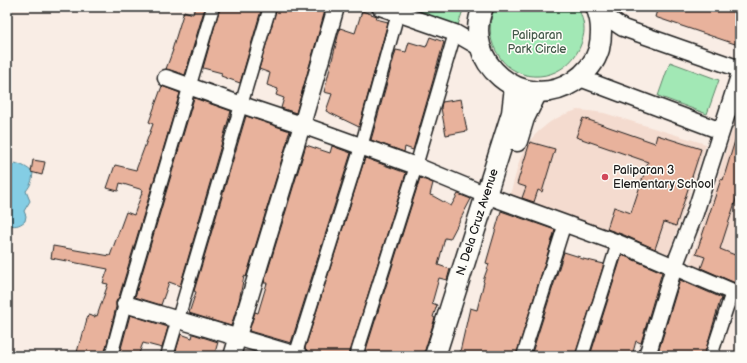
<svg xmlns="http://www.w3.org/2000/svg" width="747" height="363" font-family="'Balsamiq Sans',sans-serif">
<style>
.built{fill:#f4dbcf}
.green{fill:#a2e8b5;stroke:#5f8268}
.water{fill:#84cde4;stroke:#5a8694}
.building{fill:#e8b29c;stroke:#1c1c1c}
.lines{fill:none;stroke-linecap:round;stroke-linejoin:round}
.pedestrian-casing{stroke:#1c1c1c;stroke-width:15}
.minor-casing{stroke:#1c1c1c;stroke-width:19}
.tertiary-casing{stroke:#1c1c1c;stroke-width:23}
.pedestrian{stroke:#fdfcf7;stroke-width:12}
.minor{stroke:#fdfcf7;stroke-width:16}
.tertiary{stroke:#fdfcf7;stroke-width:20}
.poi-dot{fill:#d1495b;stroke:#fdfcf7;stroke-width:1.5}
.labels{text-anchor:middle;stroke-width:3;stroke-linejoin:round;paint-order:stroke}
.park-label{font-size:12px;fill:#44594a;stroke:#fdfcf7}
.poi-label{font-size:12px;fill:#1c1c1c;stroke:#fdfcf7;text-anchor:start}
.street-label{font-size:12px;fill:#1c1c1c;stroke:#fdfcf7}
</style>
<rect width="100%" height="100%" fill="#f9ede5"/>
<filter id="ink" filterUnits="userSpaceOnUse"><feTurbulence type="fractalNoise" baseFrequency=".025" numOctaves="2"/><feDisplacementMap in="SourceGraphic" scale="8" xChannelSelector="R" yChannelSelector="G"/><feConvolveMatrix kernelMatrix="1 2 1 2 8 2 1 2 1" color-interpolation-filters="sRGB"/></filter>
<g filter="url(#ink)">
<!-- built -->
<g class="built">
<polygon points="740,107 740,284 690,265"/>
<polygon points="577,110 589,111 604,113 706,144 669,254 510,195 520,159 529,141 539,131 550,122 563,115"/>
</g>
<!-- green -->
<g class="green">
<polygon points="404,7 464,7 458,25"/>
<path d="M495,7H578C582,17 586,27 583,37C577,69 540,87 512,69C505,65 500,58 496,51C488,37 489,21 495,7Z"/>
<polygon points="670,62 719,80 707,114 658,96"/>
</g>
<!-- water -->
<path class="water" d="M15,163C22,165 27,167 33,173C32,181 31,185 26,191L30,201L24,211L26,216L25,221C19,226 14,227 7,224V175L11,167Z"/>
<!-- building -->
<g class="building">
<polygon points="195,7 205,7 185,75 166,69 173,50 172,50 184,11 193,14"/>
<polygon points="220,7 262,7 240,83 221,76 222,73 203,68"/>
<polygon points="277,7 326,7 296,113 281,108 284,98 276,95 278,89 267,85 270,73 259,69"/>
<polygon points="658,7 740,7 740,33 738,45 655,17"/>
<polygon points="362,11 377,16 376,19 388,22 359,127 326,111 332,94 324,92 340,28 355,33"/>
<polygon points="430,37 444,42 434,76 434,77 413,150 405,147 404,152 371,140 396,50 406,52 409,42 426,47"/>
<polygon points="162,86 180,93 119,297 116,302 116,307 104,356 76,356 80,341 81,341 88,315 95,317 95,315 97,316 108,284 103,283 108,269 51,258 53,246 110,256 126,212 134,215 143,190 120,183 118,191 107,188 115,165 136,170 153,124 149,122"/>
<polygon points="194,98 231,111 180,286 169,282 161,305 135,297"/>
<polygon points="461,99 467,131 446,135 441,108 442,102"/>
<polygon points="246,116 290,131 287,139 288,139 246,277 244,276 239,301 231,326 189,313 196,292 194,291"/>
<polygon points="583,118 655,143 657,135 701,149 676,226 664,222 655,249 624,235 607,229 614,207 631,213 648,162 576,137"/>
<polygon points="737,134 740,135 740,187 720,249 740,257 740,285 701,268 705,257 696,254 721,179 723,180"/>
<polygon points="530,142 555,149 542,192 538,190 534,202 522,198 526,187 517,184"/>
<polygon points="306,145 330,153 332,146 351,153 291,343 249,331 255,312 258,313 267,283 264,283"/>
<polygon points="365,158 406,173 349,356 309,356 309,353 305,348"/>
<polygon points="33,160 45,162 42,175 31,172"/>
<polygon points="420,178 433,183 430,195 433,196 451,206 458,194 471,199 450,239 445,238 438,265 450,269 447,280 439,278 432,303 437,305 433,317 435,318 424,353 424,356 364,356"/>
<polygon points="501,211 555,230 516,356 459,356 470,308 477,310 484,282 483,281 489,264 486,263"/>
<polygon points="564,252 580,257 579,258 604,264 575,356 531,356"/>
<polygon points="622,255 662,272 641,343 636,341 632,356 590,356"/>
<polygon points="680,280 722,298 721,301 720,301 704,356 657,356"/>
<polygon points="130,315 168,327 162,348 143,343 138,356 119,356"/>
<polygon points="181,334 192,338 193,334 218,342 214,356 182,356 175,354"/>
</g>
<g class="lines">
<!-- pedestrian casing -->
<g class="pedestrian-casing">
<g id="pedestrian">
<polyline points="111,356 125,304 213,7"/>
<polyline points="167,356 270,7"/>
<polyline points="295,356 361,147 398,13"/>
<polyline points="356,356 416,166 455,33"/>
<polyline points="523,356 565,223"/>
<polyline points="582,356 618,243"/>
<polyline points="711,356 732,292"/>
</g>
</g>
<!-- minor casing -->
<g class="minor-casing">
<g id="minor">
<polyline points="380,7 455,33 481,48"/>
<polyline points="599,12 623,28 740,69"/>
<polyline points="166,78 242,105 302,125 416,166 486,195 618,243 740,295"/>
<polyline points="580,78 721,131"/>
<polyline points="125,304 300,356"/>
<polyline points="232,356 302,125 336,7"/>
<polyline points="647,356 674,267 695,213 740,73"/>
</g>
</g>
<!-- tertiary casing -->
<g class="tertiary-casing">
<g id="tertiary">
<path d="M483,7C460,62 523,114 573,82C585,74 595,63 599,49C602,35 602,20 596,7"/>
<polyline points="517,141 524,118 537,92"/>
<polyline points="435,356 512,113 515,87"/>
</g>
</g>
<!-- pedestrian -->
<use href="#pedestrian" class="pedestrian"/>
<!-- minor -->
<use href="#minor" class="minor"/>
<!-- tertiary -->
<use href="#tertiary" class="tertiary"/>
</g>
</g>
<!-- markers -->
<circle class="poi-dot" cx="605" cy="177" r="4"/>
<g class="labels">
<!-- park labels -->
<g class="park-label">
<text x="537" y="39">Paliparan<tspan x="537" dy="14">Park Circle</tspan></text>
</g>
<!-- poi labels -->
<g class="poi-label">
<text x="613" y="174">Paliparan 3<tspan x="613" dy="14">Elementary School</tspan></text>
</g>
<!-- street labels -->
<g class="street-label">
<text transform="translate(477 222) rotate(-72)" y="4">N. Dela Cruz Avenue</text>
</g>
</g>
<!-- margin -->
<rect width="747" height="363" fill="none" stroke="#fdfcf7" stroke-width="24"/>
<rect x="12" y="12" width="723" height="339" fill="none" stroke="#1c1c1c" stroke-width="1.5" filter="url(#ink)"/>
</svg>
